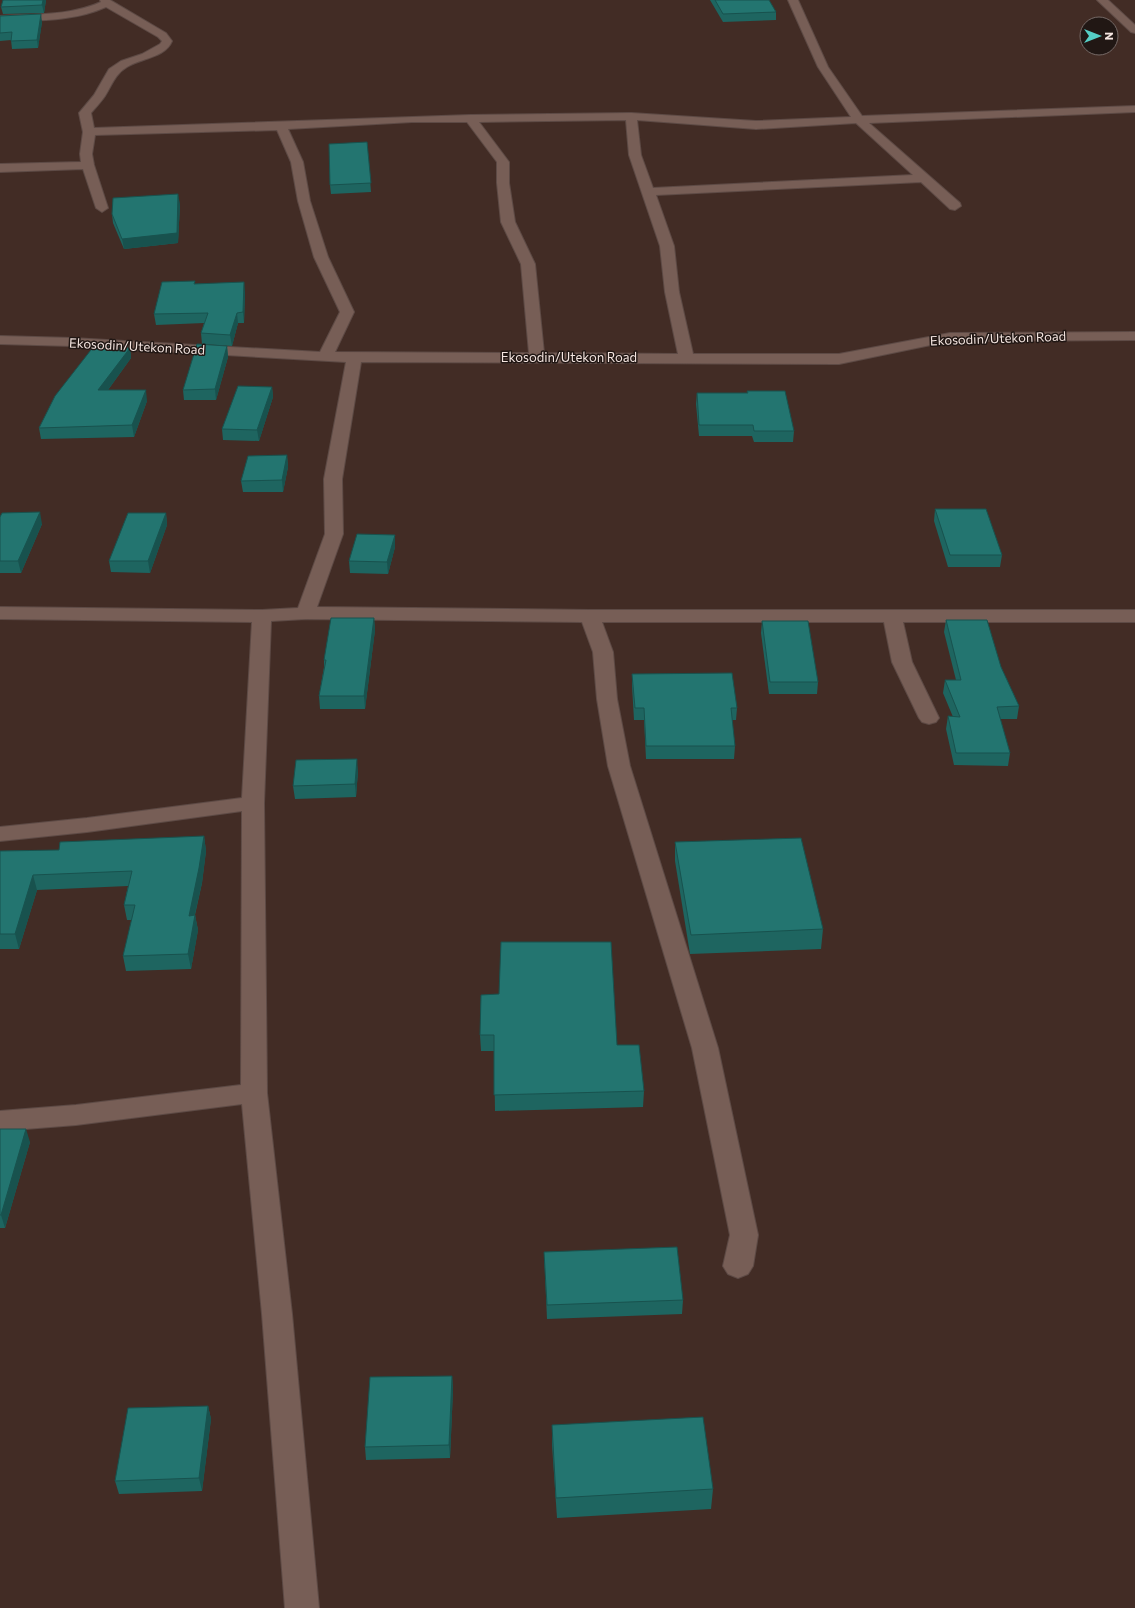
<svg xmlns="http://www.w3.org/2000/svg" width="1135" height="1608" font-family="Commissioner,sans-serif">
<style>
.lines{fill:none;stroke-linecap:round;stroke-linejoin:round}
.minor-casing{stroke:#5d4a45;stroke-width:2}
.minor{fill:#775e56;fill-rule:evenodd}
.wall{fill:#1e6560}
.shaded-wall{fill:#18524e}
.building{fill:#237570;stroke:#18524e}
.labels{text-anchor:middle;stroke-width:3;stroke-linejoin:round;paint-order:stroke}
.far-street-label{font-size:13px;fill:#f4e5e0;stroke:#211714}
</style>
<rect width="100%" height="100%" fill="#422c25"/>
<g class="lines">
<!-- minor casing -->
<g class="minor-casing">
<g id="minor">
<path d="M100,0H110L166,33L172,41C165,58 141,58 127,67C115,74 112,85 105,96C101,102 95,108 91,113L94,128L470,115L631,113L756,121L851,117L818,67L788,0H798L828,67L862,116L1135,106V112L869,123L960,203L961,206L955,210L950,209L921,182L656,195L674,246L679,292L693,354H839L950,333L1135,332V340L950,341L839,364L361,362L342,479L343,534L317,607L590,610H1135V622H903L912,662L939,718L936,722L929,724L922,722L919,718L892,662L884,622H602L613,652L617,699L630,766L718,1048L758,1235L753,1266L748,1274L738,1278L728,1274L723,1266L730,1235L692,1048L608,766L597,699L593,652L582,622L306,619L271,621L264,803L267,1093L292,1314L319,1608H285L262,1314L242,1104L76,1125L0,1131V1111L76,1105L241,1085L242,811L87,832L0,841V827L87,818L242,798L252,622L0,619V607L262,610L298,608L325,534L324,479L346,362L72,346L0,344V336L72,338L320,352L340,312L314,257L298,201L291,162L277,130L95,135L92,154L94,165L108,208L102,212L96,208L83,169L0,172V164L81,162L80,154L83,132L79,113L94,95L109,69L121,61L142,54L160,44L162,41L158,37L106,7C73,22 35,20 0,22V16C34,14 70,16 101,2ZM626,120L629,155L660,246L665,292L678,354L544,353L535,264L515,222L509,183V162L479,122ZM637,120L756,129L856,123L913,175L653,188L641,155ZM412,122H467L497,162V183L501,222L521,264L529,353L335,352L354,312L328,257L310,201L303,162L288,129Z"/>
<polygon points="1097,0 1108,0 1135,25 1135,33 1131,32"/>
</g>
</g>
<!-- minor -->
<use href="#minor" class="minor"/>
</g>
<!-- wall -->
<g class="wall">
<polygon points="46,0 44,13 3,14 1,7"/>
<polygon points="710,0 769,0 776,12 776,20 723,22"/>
<polygon points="0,16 42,22 38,48 12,49 11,40 0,41"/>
<polygon points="367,142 371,192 331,194 330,185"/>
<polygon points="180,204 178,243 124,249 113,223 112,214"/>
<polygon points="195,281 195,284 245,292 244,323 238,323 232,346 202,344 201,333 204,323 156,325 154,314"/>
<polygon points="227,346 228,357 216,400 184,400 183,390"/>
<polygon points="130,348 131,358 108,390 147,401 134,437 41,439 39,428"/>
<polygon points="272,387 273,397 259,441 223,440 222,429"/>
<polygon points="747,391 794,431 793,442 754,442 752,436 699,436 696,404 697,393 747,393"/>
<polygon points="287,455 288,467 283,492 243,492 241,481"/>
<polygon points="935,509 1002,555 1000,567 948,567 934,521"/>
<polygon points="166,513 167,525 150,573 111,572 109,561"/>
<polygon points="0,517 42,524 21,573 0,573"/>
<polygon points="395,535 395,547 388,574 350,573 349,561"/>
<polygon points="374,618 375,630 365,709 320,709 319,696 324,667 324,660"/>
<polygon points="946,620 1001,667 1019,706 1017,719 1000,719 1010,753 1008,766 954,765 946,729 948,716 953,717 943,693 945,680 956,680 944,632"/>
<polygon points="762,621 818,682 817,694 769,694 761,633"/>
<polygon points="632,674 737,708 736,720 732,720 735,746 734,759 646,759 644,720 634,720 632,686"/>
<polygon points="358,771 356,797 295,799 293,786"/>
<polygon points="204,836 206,851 202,883 195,915 198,930 191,969 126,971 123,956 132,920 127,920 124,905 128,886 37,890 19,949 0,949 0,851 59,850"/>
<polygon points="675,842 823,929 821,949 690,954 675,861"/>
<polygon points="481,995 617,1045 644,1091 643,1107 495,1111 494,1051 481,1051 480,1035"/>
<polygon points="0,1129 30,1142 5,1228 0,1228"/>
<polygon points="544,1252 683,1300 682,1314 547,1319"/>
<polygon points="452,1376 453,1390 450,1458 366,1460 365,1447"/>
<polygon points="208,1406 211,1419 202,1491 119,1494 115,1481"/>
<polygon points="552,1425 713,1489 711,1509 557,1518 552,1445"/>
</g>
<!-- shaded-wall -->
<g class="shaded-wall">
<polygon points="43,0 46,0 44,13 42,5"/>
<polygon points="41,14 42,22 38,48 37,40"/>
<polygon points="178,194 180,204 178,243 124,249 122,239"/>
<polygon points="244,282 245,292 244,323 243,312"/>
<polygon points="237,313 238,323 232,346 230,335"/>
<polygon points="227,346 228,357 216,400 215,389"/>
<polygon points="130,348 131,358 100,401 98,390"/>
<polygon points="272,387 273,397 259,441 257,430"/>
<polygon points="146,390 147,401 134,437 132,425"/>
<polygon points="287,455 288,467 283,492 282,480"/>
<polygon points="40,512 42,524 21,573 18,561"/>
<polygon points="166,513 167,525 150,573 148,561"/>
<polygon points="395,535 395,547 388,574 387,562"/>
<polygon points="374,618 375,630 365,709 364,696"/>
<polygon points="357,759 358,771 356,797 355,784"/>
<polygon points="204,836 206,851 202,883 191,931 189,916"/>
<polygon points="33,875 37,890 19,949 15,934"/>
<polygon points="195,915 198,930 191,969 188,954"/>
<polygon points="26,1129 30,1142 5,1228 1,1215"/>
<polygon points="452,1376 453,1390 450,1458 449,1445"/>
<polygon points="208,1406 211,1419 202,1491 199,1478"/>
</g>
<!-- building -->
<g class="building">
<polygon points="3,0 43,0 42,5 1,7"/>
<polygon points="715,0 769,0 776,12 723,14"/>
<polygon points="41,14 37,40 11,41 12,32 0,33 0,16"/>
<polygon points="367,142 371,183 330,185 329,144"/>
<polygon points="178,194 177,233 122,239 112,214 113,198"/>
<polygon points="195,281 194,284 244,282 243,312 237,313 230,335 201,333 208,313 154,314 162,282"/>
<polygon points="197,344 227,346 215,389 183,390"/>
<polygon points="94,346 130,348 98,390 146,390 132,425 39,428 55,396"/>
<polygon points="238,386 272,387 257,430 222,429"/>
<polygon points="747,391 785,391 794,431 754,431 753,425 699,425 697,393 748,393"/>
<polygon points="287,455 282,480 241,481 248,456"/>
<polygon points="935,509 986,509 1002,555 950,555"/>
<polygon points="40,512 18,561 0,561 0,517 2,513"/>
<polygon points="128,513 166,513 148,561 109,561"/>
<polygon points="357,534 395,535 387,562 349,561"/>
<polygon points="331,618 374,618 364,696 319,696 326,660 324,660"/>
<polygon points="946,620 987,620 1001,667 1019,706 997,707 1010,753 956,753 948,716 960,717 945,680 961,680"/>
<polygon points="762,621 808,621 818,682 770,682"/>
<polygon points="732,673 737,708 731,708 735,746 646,746 644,708 635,708 632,674"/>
<polygon points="357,759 355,784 293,786 296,760"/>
<polygon points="204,836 199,868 189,916 195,915 188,954 123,956 135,905 124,905 132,871 33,875 15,934 0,934 0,851 59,850 60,842"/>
<polygon points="801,838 823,929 691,935 675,842"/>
<polygon points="501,942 611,942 617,1045 639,1045 644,1091 494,1095 494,1035 480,1035 481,995 499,994"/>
<polygon points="0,1129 26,1129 1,1215 0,1215"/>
<polygon points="677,1247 683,1300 547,1305 544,1252"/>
<polygon points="452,1376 449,1445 365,1447 370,1377"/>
<polygon points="208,1406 199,1478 115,1481 128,1408"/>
<polygon points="703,1417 713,1489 556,1498 552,1425"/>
</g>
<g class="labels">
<!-- far-street labels -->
<g class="far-street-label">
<text transform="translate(998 338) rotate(-2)" y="5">Ekosodin/Utekon Road</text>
<text transform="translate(137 346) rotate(3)" y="5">Ekosodin/Utekon Road</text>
<text x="569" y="362">Ekosodin/Utekon Road</text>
</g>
</g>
<!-- north arrow -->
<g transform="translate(1099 36) rotate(90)"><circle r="19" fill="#211714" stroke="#756966"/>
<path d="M0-3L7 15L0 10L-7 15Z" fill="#55cec5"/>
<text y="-6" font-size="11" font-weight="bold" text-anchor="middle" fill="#f4e5e0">N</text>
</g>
</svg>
